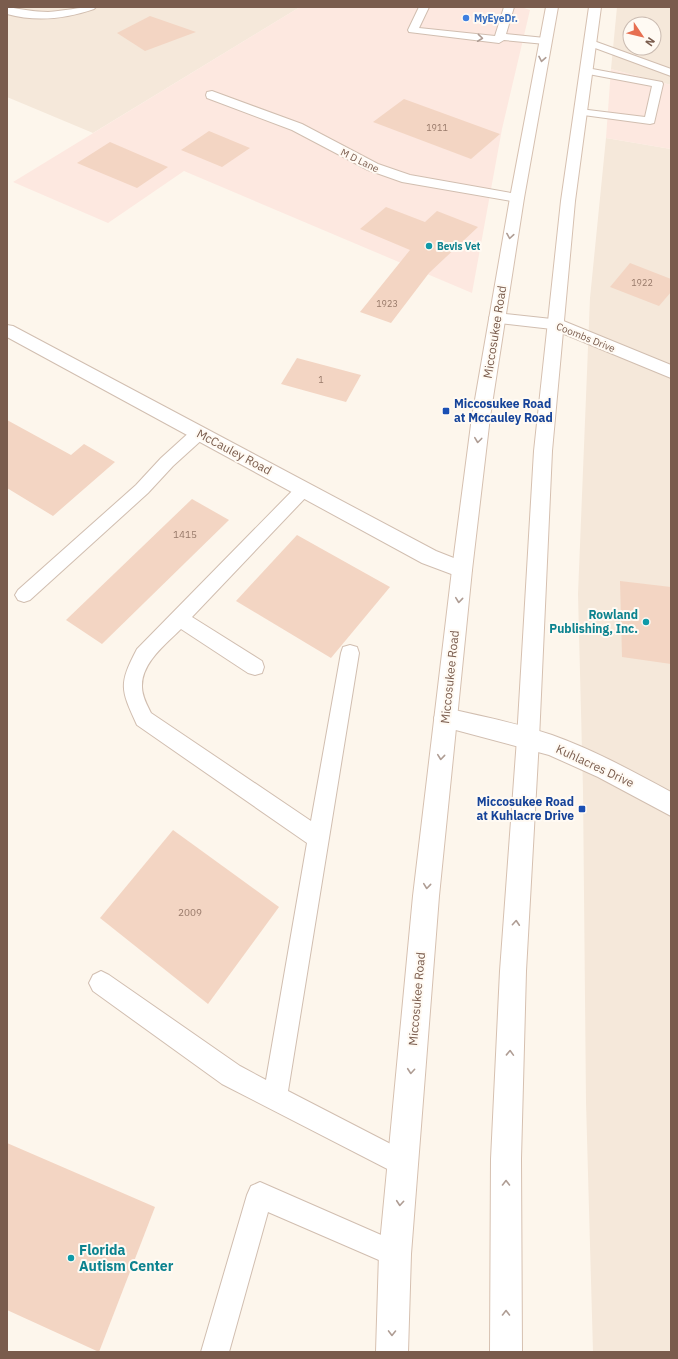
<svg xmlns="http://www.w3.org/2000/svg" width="678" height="1359" font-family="'IBM Plex Sans',sans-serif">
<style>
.residential{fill:#f5e8da;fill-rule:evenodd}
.commercial{fill:#fde8e0}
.building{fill:#f3d5c3}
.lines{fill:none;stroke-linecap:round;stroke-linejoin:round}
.lane-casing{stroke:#d1beb0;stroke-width:2}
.street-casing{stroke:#d1beb0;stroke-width:2}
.secondary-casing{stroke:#d6c0b0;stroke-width:2}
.lane{fill:#fff;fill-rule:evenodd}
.street{fill:#fff;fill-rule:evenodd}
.secondary{fill:#fff;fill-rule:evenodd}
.oneway{stroke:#af9d94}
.shop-dot{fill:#3f7fe0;stroke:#fffaf3;stroke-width:1.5}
.culture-dot{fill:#0f9aa8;stroke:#fffaf3;stroke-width:1.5}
.transit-dot{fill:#1a4fb4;stroke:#fffaf3;stroke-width:1.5}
.labels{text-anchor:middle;stroke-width:4;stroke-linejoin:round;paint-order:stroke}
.far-number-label{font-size:9px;fill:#987a6a}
.far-shop-label{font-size:10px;font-weight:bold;fill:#366cbe;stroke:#fffaf3;text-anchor:start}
.far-street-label{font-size:10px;fill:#7a5c4d;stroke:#fffaf3}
.far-culture-label{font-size:10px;font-weight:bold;fill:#0d838f;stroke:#fffaf3;text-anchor:start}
.number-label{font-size:10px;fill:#987a6a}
.street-label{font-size:12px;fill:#7a5c4d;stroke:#fffaf3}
.transit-label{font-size:12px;font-weight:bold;fill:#164399;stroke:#fffaf3;text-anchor:start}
.culture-label{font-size:12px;font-weight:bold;fill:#0d838f;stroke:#fffaf3;text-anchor:end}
.near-culture-label{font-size:14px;font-weight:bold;fill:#0d838f;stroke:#fffaf3;text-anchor:start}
</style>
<rect width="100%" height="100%" fill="#fdf6ec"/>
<!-- residential -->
<g class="residential">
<polygon points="7,7 300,7 93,133 7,97"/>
<path d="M617,7H671V85L611,69ZM630,24H654V48H630Z"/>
<polygon points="606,138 671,149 671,1352 593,1352 586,1102 583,790 578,594 590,298"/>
</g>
<!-- commercial -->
<g class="commercial">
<polygon points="300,7 521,7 530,10 502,129 472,293 184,171 108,223 13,182"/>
<polygon points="611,69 671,85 671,149 606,138"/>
</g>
<!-- building -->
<g class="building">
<polygon points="150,16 196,32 145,51 117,33"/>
<polygon points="404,99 500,134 471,159 373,122"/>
<polygon points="209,131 250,148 222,167 181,150"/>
<polygon points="110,142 168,167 137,188 77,163"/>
<polygon points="386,207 425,222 437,211 478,227 429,273 391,323 360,312 410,250 360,229"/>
<polygon points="630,263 671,279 671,292 659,306 610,287"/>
<polygon points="297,358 361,375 346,402 281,384"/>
<polygon points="7,420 71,455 84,444 115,462 53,516 7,488"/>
<polygon points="192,499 229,520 102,644 66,620"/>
<polygon points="297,535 390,587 331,658 236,601"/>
<polygon points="620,581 671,587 671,664 622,657"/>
<polygon points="173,830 279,907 208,1004 100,918"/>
<polygon points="7,1143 155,1207 99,1352 7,1310"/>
</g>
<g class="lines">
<!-- lane casing -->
<g class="lane-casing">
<g id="lane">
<polygon points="419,7 429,7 419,28 495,36 504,7 514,7 506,34 545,38 550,41 545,44 504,40 499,43 409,32 408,30"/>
<polygon points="591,40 671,69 671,76 587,45 586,43"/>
<polygon points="587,68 662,82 663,84 654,123 650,124 576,114 574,112 576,110 580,109 645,117 652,86 583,73 582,71 583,69"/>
<polygon points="199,427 205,429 207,433 205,437 173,466 148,493 30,600 24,602 18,600 15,595 18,590 136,485 161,458 193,429"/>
<path d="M303,484L309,486L311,490L309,494L192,617L262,661L264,667L262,673L255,675L248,673L181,629C166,644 141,663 142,687C142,696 147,705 151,713L311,821L341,653L343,647L350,645L357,647L359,653L288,1091L412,1155L416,1164L412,1173L403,1177L222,1084L93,991L89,983L93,975L101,971L109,975L240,1066L266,1080L307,843L137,725C121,690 118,685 137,649L297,486Z"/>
<polygon points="260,1182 404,1245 408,1254 404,1263 395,1267 268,1212 229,1352 201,1352 247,1195 251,1186"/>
</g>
</g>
<!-- street casing -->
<g class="street-casing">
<g id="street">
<path d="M7,7C21,9 34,12 48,12C64,11 79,7 96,7L94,9C65,19 36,22 7,14Z"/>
<polygon points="212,91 302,124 378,164 410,175 517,194 522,195 524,198 522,201 517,202 402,182 368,170 292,130 207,98 206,95 207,92"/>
<polygon points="497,313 561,320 671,365 671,378 552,329 491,322 489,318 491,314"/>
<polygon points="7,325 13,326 436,551 469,564 472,570 469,576 462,578 422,563 7,337"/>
<path d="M445,708C481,716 517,723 552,735C594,750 632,771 671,792V816L598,777L549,755L437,725L434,718L437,711Z"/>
</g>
</g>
<!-- secondary casing -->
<g class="secondary-casing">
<g id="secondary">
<polygon points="546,7 558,7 524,198 490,417 472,570 439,896 411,1254 408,1352 376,1352 379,1254 413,896 452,570 472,417 510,198"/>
<polygon points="589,7 601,7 575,201 552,451 539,739 526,971 521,1159 522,1352 490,1352 491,1159 500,971 517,739 534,451 561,201"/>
</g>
</g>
<!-- lane -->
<use href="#lane" class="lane"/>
<!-- street -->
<use href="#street" class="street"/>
<!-- secondary -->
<use href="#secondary" class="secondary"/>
</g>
<!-- one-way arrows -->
<defs><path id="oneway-chevron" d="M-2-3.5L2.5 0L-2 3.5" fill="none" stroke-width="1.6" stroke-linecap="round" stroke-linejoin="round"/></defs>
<g class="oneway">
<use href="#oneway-chevron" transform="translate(480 38) rotate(6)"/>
<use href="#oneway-chevron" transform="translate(542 59) rotate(101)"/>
<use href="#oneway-chevron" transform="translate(510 236) rotate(99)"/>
<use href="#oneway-chevron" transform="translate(478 440) rotate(97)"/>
<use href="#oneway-chevron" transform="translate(459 600) rotate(96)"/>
<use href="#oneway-chevron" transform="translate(441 757) rotate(96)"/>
<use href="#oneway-chevron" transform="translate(427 886) rotate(96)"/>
<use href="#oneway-chevron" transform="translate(516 923) rotate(-86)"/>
<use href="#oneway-chevron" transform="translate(510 1053) rotate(-88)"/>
<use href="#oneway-chevron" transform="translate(411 1071) rotate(95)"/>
<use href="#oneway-chevron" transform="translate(506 1183) rotate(-90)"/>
<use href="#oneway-chevron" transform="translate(400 1203) rotate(95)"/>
<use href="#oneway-chevron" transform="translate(506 1313) rotate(-90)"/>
<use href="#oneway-chevron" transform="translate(392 1333) rotate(91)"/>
</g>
<!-- markers -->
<circle class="shop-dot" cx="466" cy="18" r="4"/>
<g class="culture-dot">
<circle cx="429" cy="246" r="4"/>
<circle cx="646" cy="622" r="4"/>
<circle cx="71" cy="1258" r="4"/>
</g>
<g class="transit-dot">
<rect x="442" y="407" width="8" height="8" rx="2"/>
<rect x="578" y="805" width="8" height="8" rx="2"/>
</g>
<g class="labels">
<!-- far-number labels -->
<g class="far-number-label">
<text x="437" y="131">1911</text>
<text x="642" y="286">1922</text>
<text x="387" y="307">1923</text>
<text x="321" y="383">1</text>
</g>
<!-- far-shop labels -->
<g class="far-shop-label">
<text x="474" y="22">MyEyeDr.</text>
</g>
<!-- far-street labels -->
<g class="far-street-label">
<text transform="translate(360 160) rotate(26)" y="4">M D Lane</text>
<text transform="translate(586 337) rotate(22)" y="4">Coombs Drive</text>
</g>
<!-- far-culture labels -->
<g class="far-culture-label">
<text x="437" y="250">Bevis Vet</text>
</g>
<!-- number labels -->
<g class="number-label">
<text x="185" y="538">1415</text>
<text x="190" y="916">2009</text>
</g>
<!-- street labels -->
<g class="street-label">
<text transform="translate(495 332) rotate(-81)" y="4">Miccosukee Road</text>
<text transform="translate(234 452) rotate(28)" y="4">McCauley Road</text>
<text transform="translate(450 677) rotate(-84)" y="4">Miccosukee Road</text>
<text transform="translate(595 766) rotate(25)" y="4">Kuhlacres Drive</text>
<text transform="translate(417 999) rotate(-85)" y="4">Miccosukee Road</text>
</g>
<!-- transit labels -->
<g class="transit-label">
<text x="454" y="408">Miccosukee Road<tspan x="454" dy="14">at Mccauley Road</tspan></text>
<text x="574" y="806" text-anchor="end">Miccosukee Road<tspan x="574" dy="14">at Kuhlacre Drive</tspan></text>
</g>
<!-- culture labels -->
<g class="culture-label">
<text x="638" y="619">Rowland<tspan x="638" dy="14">Publishing, Inc.</tspan></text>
</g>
<!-- near-culture labels -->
<g class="near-culture-label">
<text x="79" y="1255">Florida<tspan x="79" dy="16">Autism Center</tspan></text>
</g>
</g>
<!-- border -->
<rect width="678" height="1359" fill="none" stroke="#7a5c4d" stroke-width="16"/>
<!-- north arrow -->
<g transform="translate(642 36) rotate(125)"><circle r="19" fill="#fffaf3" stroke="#cabbb1"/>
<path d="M0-3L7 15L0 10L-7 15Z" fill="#e76f51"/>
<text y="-6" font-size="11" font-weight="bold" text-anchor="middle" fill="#7a5c4d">N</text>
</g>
</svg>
